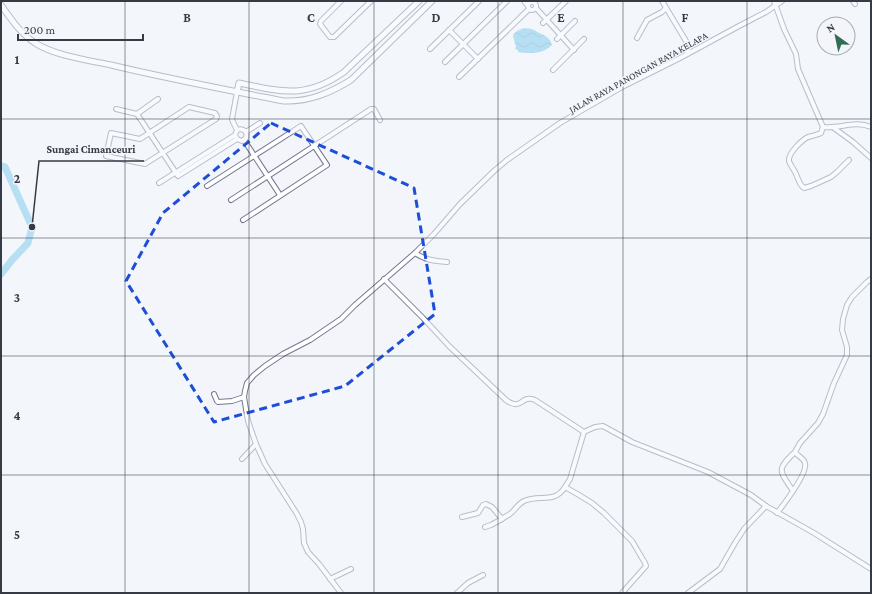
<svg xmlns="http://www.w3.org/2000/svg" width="872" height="594" font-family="'Crimson Pro',serif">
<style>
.water{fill:url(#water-waves)}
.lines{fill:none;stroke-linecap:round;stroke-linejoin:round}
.river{stroke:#6ec3ea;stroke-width:7}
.minor-casing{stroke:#727991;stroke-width:6}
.tertiary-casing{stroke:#727991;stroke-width:7}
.minor{stroke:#fff;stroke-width:4}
.tertiary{stroke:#fff;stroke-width:5}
.marked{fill:none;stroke:#1d4ed8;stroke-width:3;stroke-dasharray:8 5;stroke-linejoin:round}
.grid{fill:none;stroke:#363a44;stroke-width:1;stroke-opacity:0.55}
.labels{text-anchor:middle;stroke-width:3;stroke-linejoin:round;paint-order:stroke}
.street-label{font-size:10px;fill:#363a44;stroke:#f3f5fb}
.grid-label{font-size:13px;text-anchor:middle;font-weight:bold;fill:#363a44;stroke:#f3f5fb;stroke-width:3;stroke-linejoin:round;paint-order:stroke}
.leader{fill:none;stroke:#363a44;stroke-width:1.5}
.callout-dot{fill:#363a44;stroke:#f3f5fb;stroke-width:1.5}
.callout-label{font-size:11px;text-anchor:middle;font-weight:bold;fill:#363a44;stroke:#f3f5fb;stroke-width:3;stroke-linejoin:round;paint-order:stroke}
</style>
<defs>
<pattern id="water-waves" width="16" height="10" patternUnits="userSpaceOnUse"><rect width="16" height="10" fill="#6ec3ea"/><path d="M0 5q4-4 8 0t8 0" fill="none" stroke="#5b9fbf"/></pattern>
</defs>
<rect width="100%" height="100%" fill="#f3f5fb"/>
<!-- water -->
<path class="water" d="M524,28C526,29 529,28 531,29C533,29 536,31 537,32C544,35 550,37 552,45C544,54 529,54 518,52V50L515,49L516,47L513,36C515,31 519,30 524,28Z"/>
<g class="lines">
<!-- river -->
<polyline class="river" points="1,166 5,167 32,227 28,243 12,260 1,274"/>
<!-- minor casing -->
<g class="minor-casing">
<g id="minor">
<polyline points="341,1 321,21 320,24 330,37 334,37 371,1"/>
<polyline points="524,1 528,6"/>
<polyline points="662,1 689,46 687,54"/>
<path d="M774,1L784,29L796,54L798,69L823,127L821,133C817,135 812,136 808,137C802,140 788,153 789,161C790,165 793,168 795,172C798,177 799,185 804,188L811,186L831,177L837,172L849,160"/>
<polyline points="853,1 855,4"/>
<circle cx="532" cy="6" r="4"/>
<polyline points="536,8 574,50"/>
<polyline points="543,23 566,1"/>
<polyline points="449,30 478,59"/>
<polyline points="637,38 647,20 662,12 666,8"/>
<polyline points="557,39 575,21"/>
<polyline points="430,49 479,1"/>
<polyline points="445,62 507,1"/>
<polyline points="553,70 584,39"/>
<polyline points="459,77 529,9"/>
<polyline points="237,92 232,119 233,122 237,130"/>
<polygon points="189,107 215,113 217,116 216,119 145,164 106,156 111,133 140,139"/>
<polyline points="116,109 137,114 158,99"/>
<polyline points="137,114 178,176 237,139"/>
<path d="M823,127C840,129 855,120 871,127"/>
<polyline points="834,128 853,142 871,158"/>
<polyline points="246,132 260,123"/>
<polyline points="244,140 280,195"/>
<path d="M159,183L235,135L237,130C243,128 248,131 246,138L242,141L237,139L235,135"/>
<polyline points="207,186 301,126 327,165 243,220"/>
<polyline points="231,200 371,109 374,109 380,120"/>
<path d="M415,253C425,260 435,261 447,262"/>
<path d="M384,279L423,318L449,346L506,400C523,412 520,394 535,400L584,432"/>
<polyline points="214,394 217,401 218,402 232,401 244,397"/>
<polyline points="584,432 595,427 603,426 632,442 708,472 751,495 766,506 814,533 871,569"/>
<polyline points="584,432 570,479 565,487 579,495 592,503 604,513 632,541 645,563 646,566 622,593"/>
<polyline points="242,459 256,444"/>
<path d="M793,491C779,470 776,470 795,452"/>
<path d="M777,513C784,504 808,473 805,463C804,458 797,456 795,452L800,443L818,423L823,414L834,383L847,355V347L842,330L843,319L847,305L852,297L867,282L871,279"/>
<path d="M462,517L478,513L483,505L486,504L492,507L502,519C504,517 507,516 510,514C515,510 518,504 524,501C539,494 555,504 565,487"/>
<polyline points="485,527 491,525 502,519"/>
<polyline points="330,579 351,569"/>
<polyline points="341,593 319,564 308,552 304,543 303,529 301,522 297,514 265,464 256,444 248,421 244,397 245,391 247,383 254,375 265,366 283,354 310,340 341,319 355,305 415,253 434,234 460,204 494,171 507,160 560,123 622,87 680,58 739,26 766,12 782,1"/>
<polyline points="457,593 468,583 483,575"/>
<polyline points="688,593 720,569 735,543 744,529 766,506"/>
</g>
</g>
<!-- tertiary casing -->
<g class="tertiary-casing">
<g id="tertiary">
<path d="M1,5C11,19 20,33 35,43C56,56 87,60 111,65C161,77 212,87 263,97C270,98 277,100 284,101C309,102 330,93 351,80L432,1"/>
<path d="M237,92L239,83C282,92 306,99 344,72L419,1"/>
</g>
</g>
<!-- minor -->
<use href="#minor" class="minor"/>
<!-- tertiary -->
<use href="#tertiary" class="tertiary"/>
</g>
<!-- marked area -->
<path d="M0 0H872V594H0ZM271,123L414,188L435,314L345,386L214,422L126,281L163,213Z" fill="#f3f5fb" fill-opacity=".55" fill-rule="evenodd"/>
<path class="marked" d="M271,123L414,188L435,314L345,386L214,422L126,281L163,213Z"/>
<!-- grid -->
<path class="grid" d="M125,1V593M249,1V593M374,1V593M498,1V593M623,1V593M747,1V593M1,119H871M1,238H871M1,356H871M1,475H871"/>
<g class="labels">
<!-- street labels -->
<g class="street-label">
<text transform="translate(638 72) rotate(-29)" y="4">JALAN RAYA PANONGAN RAYA KELAPA</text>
</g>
</g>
<g class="grid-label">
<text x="187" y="22">B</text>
<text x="311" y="22">C</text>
<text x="436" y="22">D</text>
<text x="561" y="22">E</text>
<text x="685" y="22">F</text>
<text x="17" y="64">1</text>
<text x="17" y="183">2</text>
<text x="17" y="302">3</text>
<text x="17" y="420">4</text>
<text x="17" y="539">5</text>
</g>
<!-- callouts -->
<path class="leader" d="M32 227L39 161H144"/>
<circle class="callout-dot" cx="32" cy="227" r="4"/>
<g class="callout-label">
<text x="91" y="153">Sungai Cimanceuri</text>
</g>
<!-- border -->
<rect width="872" height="594" fill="none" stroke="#363a44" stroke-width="4"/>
<!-- north arrow -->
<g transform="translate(836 36) rotate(327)"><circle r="19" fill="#f3f5fb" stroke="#a7aab2"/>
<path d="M0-3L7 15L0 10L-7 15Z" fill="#336d56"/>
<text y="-6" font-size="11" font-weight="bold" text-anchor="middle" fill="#363a44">N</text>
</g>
<!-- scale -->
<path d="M18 34v6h125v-6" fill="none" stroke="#363a44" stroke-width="2"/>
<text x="24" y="34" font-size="12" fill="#363a44" stroke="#f3f5fb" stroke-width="3" paint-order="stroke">200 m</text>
</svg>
